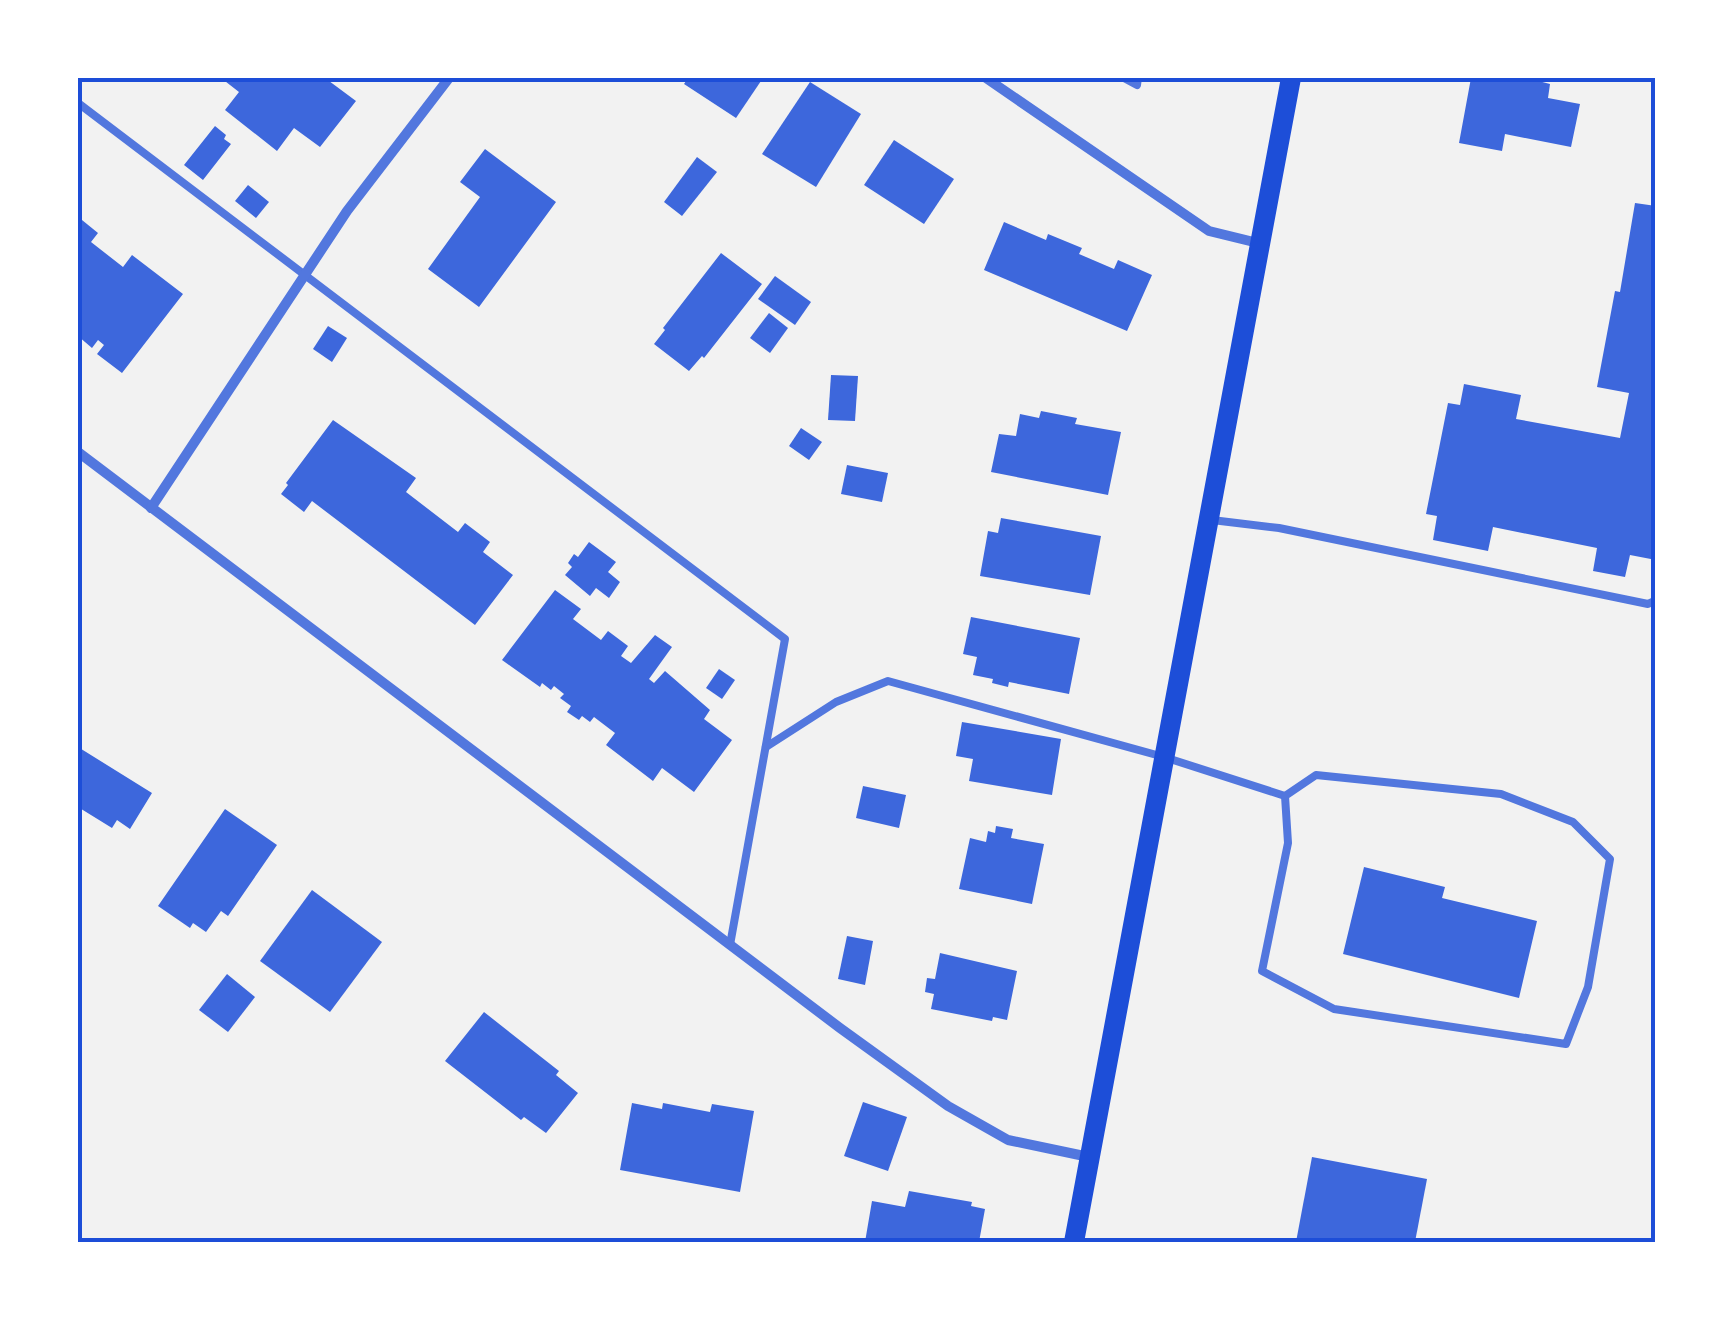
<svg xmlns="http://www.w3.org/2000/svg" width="1733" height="1320" font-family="'Fira Sans',sans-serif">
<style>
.building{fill:#3d67dc}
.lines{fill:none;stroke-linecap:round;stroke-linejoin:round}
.service{stroke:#5277de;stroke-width:8}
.minor{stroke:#5277de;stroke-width:10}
.secondary{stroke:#1d4ed8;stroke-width:20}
.neatline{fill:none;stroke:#1d4ed8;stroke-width:4}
</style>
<rect width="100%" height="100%" fill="#f2f2f2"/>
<!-- building -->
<g class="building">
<polygon points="221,78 325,78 356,101 320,147 294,128 277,151 225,110 239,92"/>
<polygon points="688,78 763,78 736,118 684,84"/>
<polygon points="1471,78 1527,78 1550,84 1548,98 1580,104 1571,147 1505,134 1502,151 1459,143"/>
<polygon points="810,82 861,114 816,187 762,154"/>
<polygon points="215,126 226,135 224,139 231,144 203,180 184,165"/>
<polygon points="894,140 954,179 924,224 864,185"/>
<polygon points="485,149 556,202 479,307 428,269 480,197 460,182"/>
<polygon points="697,157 717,172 682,216 664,202"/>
<polygon points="248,185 269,202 256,218 235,201"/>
<polygon points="1635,203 1656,206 1656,560 1630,555 1625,577 1593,571 1597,548 1493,527 1488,551 1433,540 1437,516 1426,514 1448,403 1460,405 1464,384 1521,395 1516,419 1620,438 1629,393 1597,387 1615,291 1620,292"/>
<polygon points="82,220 98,233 91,242 123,267 132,255 183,294 122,373 97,354 104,345 98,340 92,348 78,336 78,225"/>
<polygon points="1004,222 1046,240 1048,234 1082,248 1079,254 1114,269 1118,260 1152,275 1127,331 984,270"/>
<polygon points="721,253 762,284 704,358 702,356 689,371 654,344 665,330 663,328"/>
<polygon points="775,276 811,302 795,325 758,299"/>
<polygon points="769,313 788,328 770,353 750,338"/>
<polygon points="328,326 347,338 332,362 313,349"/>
<polygon points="831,375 858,376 855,421 828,420"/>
<polygon points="1041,411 1077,418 1075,424 1121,432 1108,495 991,472 999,434 1016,436 1020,414 1039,418"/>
<polygon points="333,420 416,478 406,492 458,532 465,523 490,542 483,552 513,575 475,625 312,501 304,512 281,494 288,485 286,483"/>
<polygon points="801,428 822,442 809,460 789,446"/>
<polygon points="847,465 888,473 882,502 841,494"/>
<polygon points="1001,518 1101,536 1090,595 980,576 988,531 998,533"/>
<polygon points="589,542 616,562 608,572 620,582 609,598 596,588 590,596 565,575 572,567 568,563 574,554 578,557"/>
<polygon points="555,590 581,609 573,619 601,640 608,631 628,646 621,656 631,663 655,635 672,647 649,679 654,683 665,671 710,710 704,719 732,740 694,792 662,768 653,781 606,745 615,733 594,717 590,722 582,716 579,720 567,712 571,706 560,698 564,694 554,686 551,690 542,683 540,687 502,660"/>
<polygon points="971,617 1080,638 1069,694 1009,682 1008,687 992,683 993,679 973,675 977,657 963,654"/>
<polygon points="719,669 735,680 722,699 706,688"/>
<polygon points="962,722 1061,739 1052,795 969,781 973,759 956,756"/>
<polygon points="78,747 152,793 130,829 117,820 112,828 78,807"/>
<polygon points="863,786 906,795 899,828 856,818"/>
<polygon points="225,809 277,845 228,916 221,911 206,932 193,923 190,928 158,906"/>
<polygon points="996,826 1013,829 1011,838 1044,844 1032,904 959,889 970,838 986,842 988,831 995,833"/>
<polygon points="1364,867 1445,887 1442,898 1537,921 1519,998 1343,954"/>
<polygon points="312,890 382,942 330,1012 260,961"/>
<polygon points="847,936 873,941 865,985 838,979"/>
<polygon points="940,953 1017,971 1007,1020 993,1017 992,1021 931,1009 934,994 925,992 927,978 935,979"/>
<polygon points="227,974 255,997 228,1032 199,1010"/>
<polygon points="484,1012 559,1071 556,1075 578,1093 546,1133 524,1117 521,1120 445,1061"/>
<polygon points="863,1102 907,1117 888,1171 844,1156"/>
<polygon points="632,1103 662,1109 663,1103 710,1112 712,1104 754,1111 740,1192 620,1170"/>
<polygon points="1312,1157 1427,1179 1415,1242 1296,1242"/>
<polygon points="909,1191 972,1202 971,1206 985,1209 979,1242 865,1242 872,1201 905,1207"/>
</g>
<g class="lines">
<!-- service -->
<g class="service">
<polyline points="1124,78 1137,85 1138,78"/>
<polyline points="78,103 785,639 730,945"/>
<polyline points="1212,520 1279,528 1648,604 1656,600"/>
<polyline points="766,747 836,702 888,681 1164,757 1285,796"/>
<polygon points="1316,775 1501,794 1573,822 1610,859 1588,987 1566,1044 1334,1009 1262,971 1288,843 1285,796"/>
</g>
<!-- minor -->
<g class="minor">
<polyline points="986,78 1209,231 1258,243"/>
<polyline points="78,452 840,1028 948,1106 1008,1140 1089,1157"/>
<polyline points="151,508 347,211 449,78"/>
</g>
<!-- secondary -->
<polyline class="secondary" points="1074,1242 1291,78"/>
</g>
<!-- border -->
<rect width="1733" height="1320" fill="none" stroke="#ffffff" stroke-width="160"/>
<rect x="80" y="80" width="1573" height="1160" class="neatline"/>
</svg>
